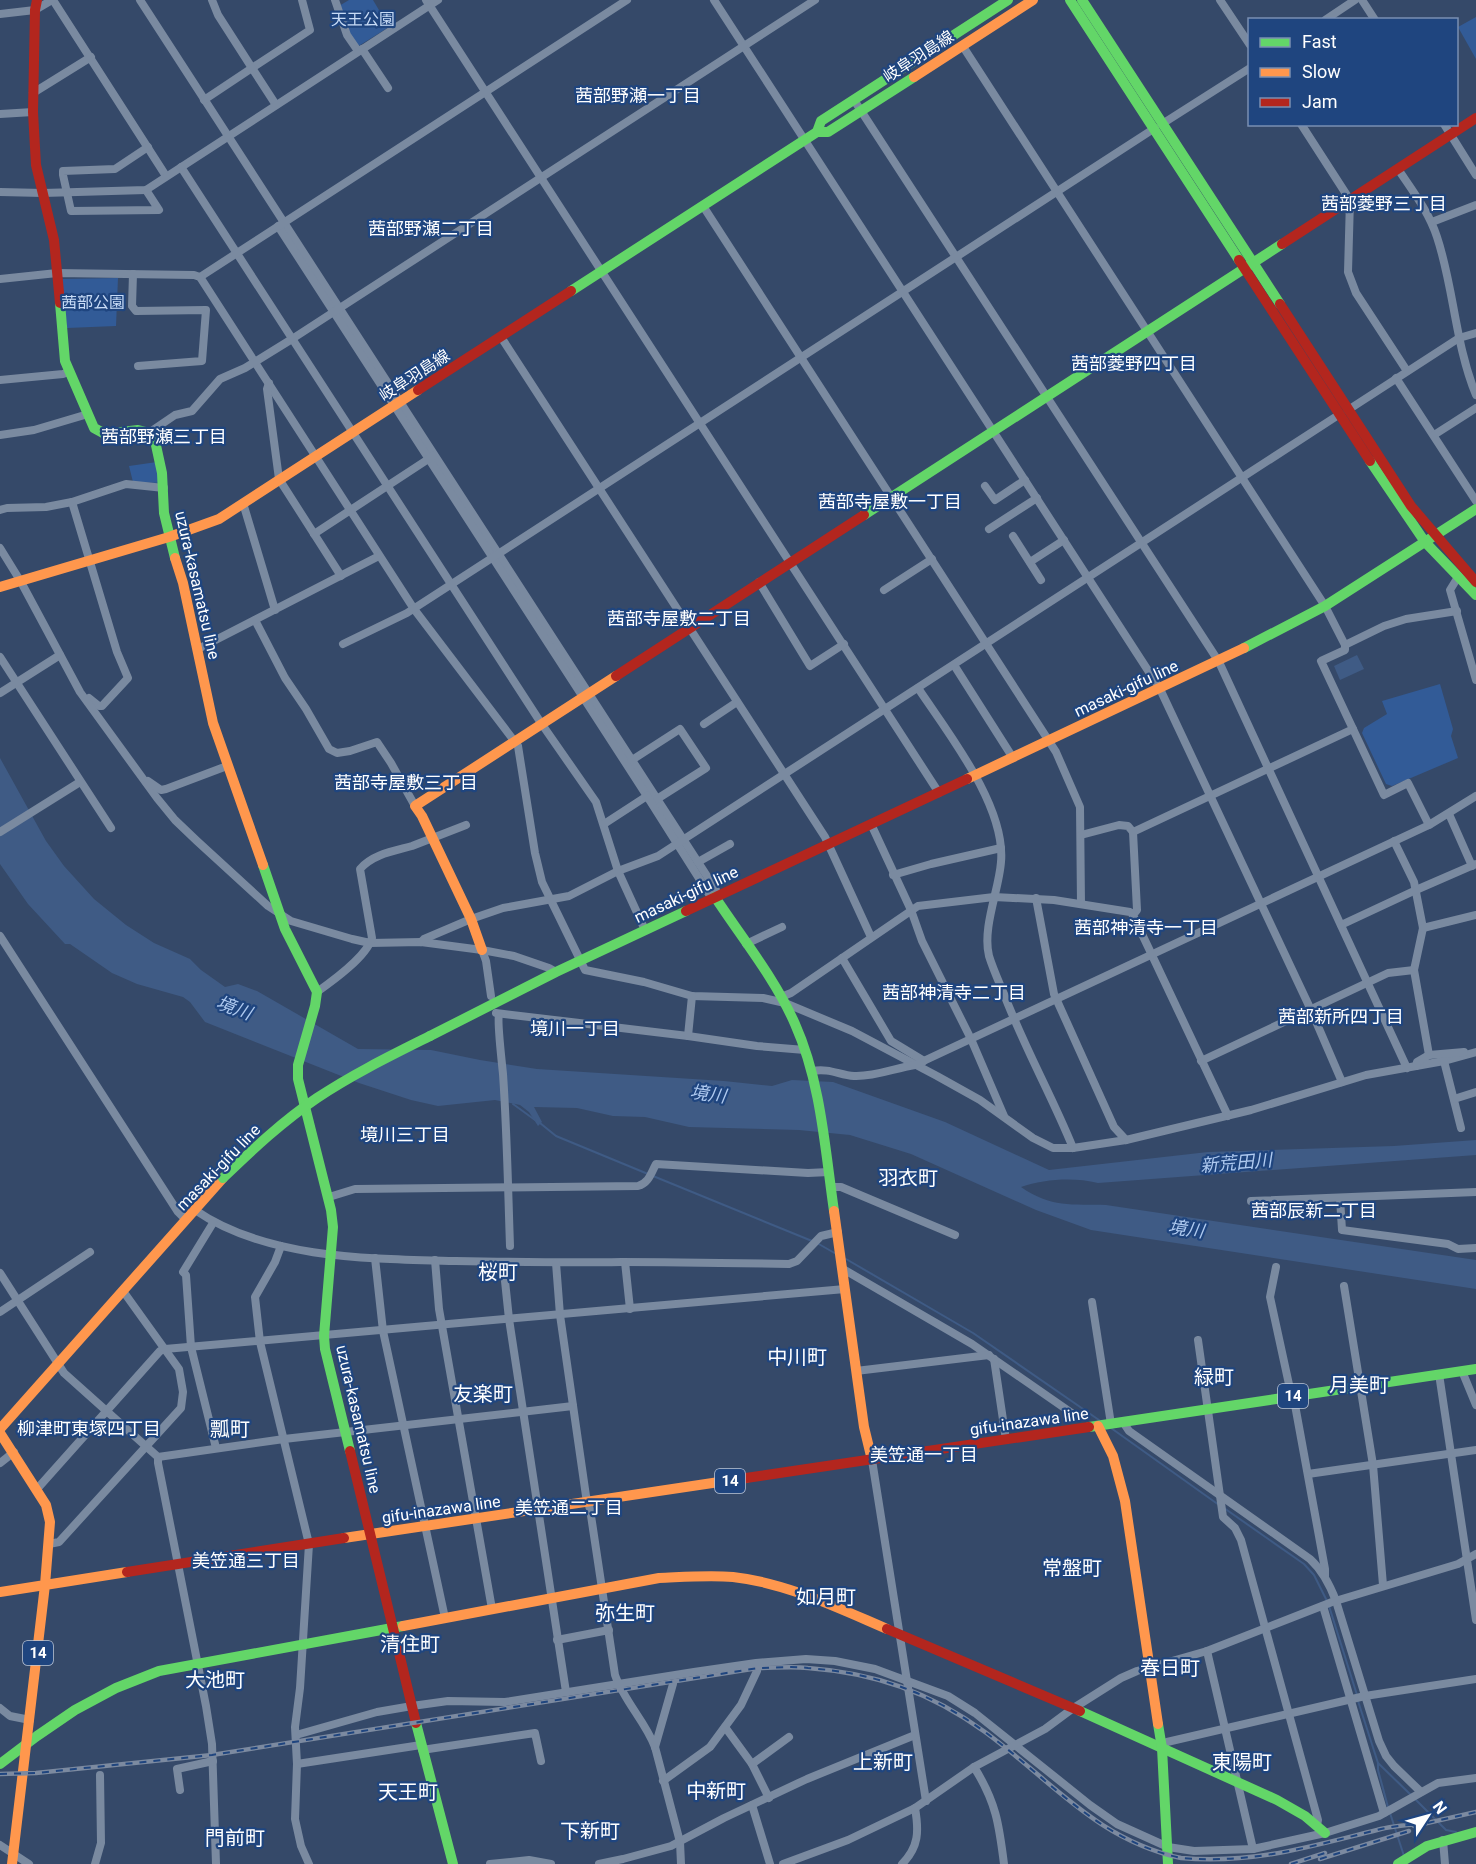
<svg xmlns="http://www.w3.org/2000/svg" width="1476" height="1864" font-family="Roboto,'Noto Sans JP',sans-serif">
<style>
.green{fill:#325b97}
.water{fill:#3f5b85}
.lines{fill:none;stroke-linecap:round;stroke-linejoin:round}
.stream{stroke:#3f5b85;stroke-width:2}
.street{stroke:#7a8aa0;stroke-width:8}
.fast{stroke:#63d668;stroke-width:10}
.slow{stroke:#ff974d;stroke-width:10}
.jam{stroke:#b3261e;stroke-width:10}
.rail-casing{stroke:#7c8aa0;stroke-width:4.5}
.rail{stroke:#1f457f;stroke-width:2;stroke-dasharray:7;stroke-linecap:butt}
.fast-bridge{stroke:#63d668;stroke-width:10}
.labels{text-anchor:middle;stroke-width:4.5;stroke-linejoin:round;paint-order:stroke}
.shield{fill:#1f457f;stroke:#bcc7d9;stroke-width:1.5}
.shield-label{font-size:15px;font-weight:bold;fill:#fff}
.park-label{font-size:16px;fill:#c7dbf6;stroke:#1f457f}
.street-label{font-size:16px;fill:#fff;stroke:#1f457f}
.neighbourhood-label{font-size:18px;fill:#fff;stroke:#1f457f}
.water-label{font-size:18px;font-style:italic;fill:#afcaf0;stroke:#1f457f}
.quarter-label{font-size:20px;fill:#fff;stroke:#1f457f}
</style>
<rect width="100%" height="100%" fill="#354969"/>
<!-- green -->
<g class="green">
<polygon points="349,0 373,0 389,27 357,47 347,30 339,6"/>
<polygon points="1476,17 1476,59 1458,27"/>
<polygon points="118,278 116,326 67,328 62,279"/>
<polygon points="157,462 160,483 133,482 129,466"/>
<polygon points="1440,684 1453,729 1451,736 1458,758 1392,786 1386,784 1362,733 1364,728 1387,714 1382,701"/>
</g>
<!-- water -->
<g class="water">
<polygon points="1357,655 1364,669 1340,680 1334,666"/>
<path d="M0,758L46,841L64,866L94,899L126,925L154,943L190,959L201,970L225,987L238,984L257,991L358,1049L431,1050L480,1060L537,1069L724,1081L772,1086L792,1080L833,1082L945,1122L1049,1170L1208,1152L1394,1146L1476,1140V1155L1098,1183C1074,1177 1044,1179 1021,1187C1051,1208 1072,1204 1106,1205L1476,1260V1289L1091,1230L1036,1210L911,1154L850,1135L799,1130L689,1127L645,1117L613,1116L577,1108L534,1107L542,1122L538,1126L529,1112L520,1105L495,1100L438,1106L411,1100L359,1083L205,1022L190,1002L183,997L137,984L112,973L70,944H65L28,904L0,864Z"/>
</g>
<g class="lines">
<!-- stream -->
<g class="stream">
<polyline points="513,1104 535,1120"/>
<polyline points="540,1123 556,1136 648,1174"/>
<polyline points="653,1176 812,1241"/>
<polyline points="817,1243 838,1255"/>
<polyline points="846,1259 973,1333 1099,1420"/>
<polyline points="1111,1428 1219,1505"/>
<polyline points="1224,1508 1304,1564 1314,1575 1327,1601"/>
<polyline points="1329,1606 1357,1695"/>
<polyline points="1358,1701 1378,1763 1411,1795"/>
<polyline points="1378,1763 1378,1770 1388,1807"/>
<polyline points="1415,1799 1446,1830 1456,1832"/>
<polyline points="1390,1813 1404,1856"/>
</g>
<!-- street -->
<g class="street">
<polyline points="53,0 166,176"/>
<polyline points="140,0 716,890 715,897"/>
<polyline points="212,0 218,15 252,68 310,30 302,0"/>
<polyline points="335,0 347,35 358,51"/>
<polyline points="426,0 939,793"/>
<polyline points="714,0 1160,689 1311,1010 1342,1082"/>
<polyline points="1220,0 1250,45"/>
<polyline points="1362,0 1375,20"/>
<polyline points="0,14 35,10 52,0"/>
<polyline points="1325,20 1355,0"/>
<polyline points="962,45 1325,606 1345,645"/>
<polyline points="362,49 388,88"/>
<polyline points="33,93 91,57"/>
<polyline points="204,100 252,68 276,105"/>
<polyline points="854,100 1219,662 1407,1068"/>
<polyline points="0,114 33,112"/>
<polyline points="1162,124 1250,68"/>
<polyline points="1301,124 1350,200 1348,272 1356,293 1407,371"/>
<polyline points="1444,124 1476,175"/>
<polyline points="181,167 541,723 596,802 618,871 645,930"/>
<path d="M1398,169C1412,190 1429,212 1437,237C1454,288 1455,344 1476,395"/>
<polyline points="146,190 159,210 71,211 63,175 63,171 115,169 148,147"/>
<polyline points="0,192 43,193 146,190 438,0"/>
<polyline points="703,206 1056,752 1080,807 1081,904"/>
<polyline points="1432,222 1476,205"/>
<polyline points="278,226 647,796"/>
<polyline points="133,274 132,306 136,311 206,310 202,361 138,366"/>
<polyline points="200,277 627,0"/>
<polyline points="0,279 57,273 194,275 200,277 414,609 518,746 535,853 542,882 585,970 644,982 692,996 763,998 785,1003 852,1031 937,1076 980,1100 1033,1138 1053,1148 1073,1148 1126,1140 1251,1110 1366,1075 1444,1061 1476,1052"/>
<polyline points="501,337 825,837 871,937"/>
<polyline points="1396,378 1476,501"/>
<polyline points="0,380 63,374 69,372"/>
<polyline points="269,383 267,389 279,479 341,576"/>
<polyline points="1348,410 1459,338 1476,333"/>
<polyline points="150,432 175,415 192,411 220,379 245,368 292,339 815,0"/>
<polyline points="0,435 34,430 88,414"/>
<polyline points="1434,435 1476,408"/>
<polyline points="985,486 995,500 1025,480"/>
<polyline points="72,502 117,652 128,678 102,706 99,706 89,698"/>
<polyline points="243,503 275,610"/>
<polyline points="0,510 7,508 46,507 72,502 126,484 164,488"/>
<polyline points="989,529 1037,498"/>
<polyline points="314,534 433,456"/>
<polyline points="1013,536 1041,580"/>
<polyline points="0,548 21,582 80,692 157,798 175,820 197,841 268,906 291,921 352,939 370,943 421,942 482,950 514,956 549,968 556,972"/>
<polyline points="1030,562 1064,540"/>
<polyline points="1458,577 1450,590 1476,680"/>
<polyline points="759,582 810,666 844,644"/>
<polyline points="884,590 932,559"/>
<polyline points="255,620 285,678 306,709 329,749 337,753 350,751 377,742 391,763 415,806"/>
<polyline points="343,644 407,613 1155,128"/>
<polyline points="198,649 379,556"/>
<polyline points="0,657 111,828"/>
<polyline points="954,665 1013,758"/>
<path d="M918,688C948,733 1006,806 1001,862C999,890 982,928 989,956C993,969 999,982 1004,994C1024,1047 1052,1096 1073,1148"/>
<polyline points="0,693 60,655"/>
<polyline points="704,724 737,702"/>
<polyline points="632,760 680,729 706,768 657,799"/>
<polyline points="148,781 161,790 166,789 227,766"/>
<polyline points="1449,814 1472,866"/>
<polyline points="604,824 647,796 709,894 715,897"/>
<polyline points="871,824 911,910 922,941 971,1039 1004,1116"/>
<polyline points="1429,825 1408,783 1384,795 1321,661 1345,650 1345,645 1384,626 1406,619 1457,611"/>
<polyline points="0,832 80,782"/>
<polyline points="1133,832 1353,729"/>
<polyline points="1081,835 1119,825 1128,826 1133,832 1137,910 1133,915 1228,1116"/>
<polyline points="1394,841 1414,882 1423,928 1414,970 1429,1055"/>
<polyline points="698,862 730,844"/>
<polyline points="893,875 931,864 1001,848"/>
<polyline points="1036,898 1054,994 1114,1127 1126,1140"/>
<polyline points="1341,925 1416,890 1476,864"/>
<polyline points="1423,928 1476,915"/>
<polyline points="0,936 178,1212 186,1220"/>
<polyline points="421,942 424,939 471,919 503,908 569,896 618,871 658,856 1340,414"/>
<polyline points="746,944 782,927"/>
<polyline points="482,950 486,961 491,996"/>
<polyline points="842,958 891,1041 924,1061"/>
<path d="M317,992C334,980 366,957 372,938L360,869C373,854 394,851 412,846C430,839 448,832 466,825"/>
<polyline points="781,997 791,993 918,906 994,897 1054,900 1130,912 1133,915"/>
<polyline points="496,1013 688,1036 757,1046 805,1050"/>
<path d="M499,1015C497,1021 502,1064 503,1074C507,1132 508,1189 510,1246"/>
<polyline points="688,1036 692,996"/>
<polyline points="1201,1061 1388,973 1414,970"/>
<polyline points="1444,1061 1461,1128"/>
<polyline points="1416,1066 1417,1062 1429,1055 1464,1052"/>
<path d="M812,1071C830,1068 839,1075 854,1076C875,1077 895,1068 915,1065L1429,825L1476,796"/>
<polyline points="1454,1099 1476,1092"/>
<polyline points="831,1187 841,1187 955,1235"/>
<path d="M329,1197L355,1189L638,1186C649,1183 651,1173 656,1164L808,1173L829,1172"/>
<polyline points="1340,1198 1342,1230 1448,1244 1458,1249 1476,1248"/>
<polyline points="1251,1201 1476,1192"/>
<path d="M195,1210C266,1259 370,1259 454,1261C510,1262 565,1263 621,1262C677,1262 733,1263 789,1264L797,1261L821,1236L838,1232"/>
<polyline points="213,1223 183,1272 186,1275 191,1347 216,1448"/>
<polyline points="281,1246 275,1262 255,1297 260,1342 309,1544 300,1688 295,1727 297,1764 295,1819 301,1846 309,1864"/>
<polyline points="375,1258 383,1331 445,1618"/>
<polyline points="435,1260 439,1309 492,1609"/>
<polyline points="503,1262 509,1319 566,1692"/>
<polyline points="625,1262 630,1309"/>
<path d="M556,1263L560,1315L586,1496L590,1509L615,1675C624,1701 645,1721 655,1747L680,1842L681,1864"/>
<polyline points="1276,1267 1270,1297 1290,1389 1295,1405 1325,1569 1325,1576"/>
<polyline points="843,1269 972,1344 1076,1416"/>
<polyline points="0,1273 64,1373 158,1457 284,1439 573,1406"/>
<polyline points="1344,1286 1373,1465 1383,1585"/>
<polyline points="1092,1302 1111,1424"/>
<polyline points="0,1312 90,1252"/>
<polyline points="1198,1340 1223,1517 1235,1528 1241,1540 1318,1820 1317,1825"/>
<polyline points="994,1359 1006,1440"/>
<polyline points="856,1371 989,1355"/>
<polyline points="1462,1371 1476,1405"/>
<polyline points="1439,1374 1476,1620"/>
<path d="M1123,1422L1129,1431L1310,1559C1323,1571 1330,1585 1336,1601L1379,1741L1386,1756L1394,1766L1421,1792"/>
<polyline points="158,1457 158,1463 206,1706 212,1744 216,1864"/>
<polyline points="872,1460 926,1801"/>
<polyline points="0,1463 14,1452"/>
<polyline points="1308,1474 1476,1450"/>
<polyline points="37,1489 160,1351 165,1349 845,1289"/>
<polyline points="49,1544 59,1542 181,1408 183,1392 179,1369 123,1291"/>
<polyline points="1323,1606 1384,1813"/>
<polyline points="557,1640 609,1630"/>
<polyline points="1207,1651 1253,1849"/>
<polyline points="0,1708 10,1716 30,1720"/>
<polyline points="725,1727 752,1764 769,1798"/>
<polyline points="296,1735 377,1712 412,1706 448,1701 505,1702 694,1672 756,1663 806,1659 835,1661 875,1669 948,1696 975,1713 1090,1805 1117,1824 1168,1847 1194,1851 1253,1849 1325,1833 1379,1816 1438,1783 1476,1778"/>
<polyline points="655,1747 673,1684"/>
<polyline points="1162,1748 1167,1742 1365,1696 1476,1679"/>
<polyline points="422,1750 535,1733 541,1761"/>
<polyline points="297,1764 421,1745"/>
<polyline points="752,1764 789,1737"/>
<path d="M974,1767C996,1802 999,1824 1004,1864"/>
<polyline points="663,1781 710,1747 741,1705 757,1671"/>
<polyline points="180,1790 177,1769 213,1761"/>
<polyline points="752,1805 770,1864"/>
<polyline points="1443,1840 1445,1864"/>
<polyline points="0,1845 29,1864"/>
<polyline points="95,1864 101,1843 100,1775"/>
<polyline points="490,1864 529,1860 551,1864"/>
<polyline points="599,1864 623,1859 671,1846 724,1818 807,1779 915,1735"/>
<polyline points="783,1864 848,1840 915,1808 974,1767 1045,1729 1072,1709 1121,1678 1137,1671 1207,1651 1332,1602 1458,1564 1476,1554"/>
<path d="M902,1864C919,1847 919,1831 915,1808"/>
</g>
<!-- fast -->
<g class="fast">
<polyline points="1070,0 1239,260"/>
<polyline points="1082,0 1280,304"/>
<polyline points="817,132 821,121 1008,0"/>
<polyline points="571,291 817,132 828,132 914,77"/>
<polyline points="60,303 65,361 94,428 105,434 138,430 150,433 154,436 162,473 164,513 175,558"/>
<polyline points="1370,461 1425,542 1476,595"/>
<polyline points="864,515 1282,244"/>
<polyline points="1244,648 1325,606 1476,509"/>
<polyline points="263,865 285,929 317,992 315,1006 298,1065 298,1079 331,1210 333,1227 324,1336 325,1349 350,1451"/>
<path d="M715,897C742,938 776,980 795,1024C821,1082 825,1149 834,1211"/>
<polyline points="430,1036 556,972 686,911"/>
<polyline points="1089,1427 1476,1369"/>
<polyline points="1080,1711 1277,1800 1305,1816 1325,1833"/>
<polyline points="416,1723 453,1864"/>
<polyline points="1158,1724 1162,1748 1168,1864"/>
<polyline points="0,1764 37,1736 75,1710 116,1688 159,1671 403,1626"/>
<polyline points="1398,1864 1427,1846 1476,1832"/>
</g>
<!-- slow -->
<g class="slow">
<polyline points="914,77 1033,0"/>
<polyline points="175,558 183,583 213,723 263,865"/>
<polyline points="0,587 169,537 219,519 418,390"/>
<polyline points="967,779 1244,648"/>
<polyline points="482,950 471,919 422,816 415,806 616,676"/>
<polyline points="834,1211 864,1427 872,1460"/>
<polyline points="1098,1426 1113,1456 1125,1501 1158,1724"/>
<polyline points="0,1429 223,1178"/>
<polyline points="0,1433 46,1505 50,1522 45,1585 0,1592"/>
<polyline points="344,1538 746,1478"/>
<path d="M403,1626L659,1578C684,1577 709,1575 733,1577C787,1583 838,1608 887,1629"/>
<polyline points="12,1864 45,1585 127,1572"/>
</g>
<!-- jam -->
<g class="jam">
<polyline points="37,0 35,10 33,112 36,165 54,240 60,303"/>
<polyline points="1282,244 1476,118"/>
<polyline points="1239,260 1370,461"/>
<polyline points="1280,304 1411,506 1476,582"/>
<polyline points="418,390 571,291"/>
<polyline points="616,676 864,515"/>
<polyline points="686,911 967,779"/>
<polyline points="350,1451 416,1723"/>
<polyline points="746,1478 1089,1427"/>
<polyline points="127,1572 344,1538"/>
<polyline points="887,1629 1080,1711"/>
</g>
<!-- rail casing -->
<g class="rail-casing">
<g id="rail">
<path d="M0,1774L36,1773L212,1755L758,1668C774,1668 791,1666 808,1668C875,1673 930,1692 985,1732C1051,1780 1097,1840 1181,1858C1254,1864 1308,1847 1377,1830C1391,1826 1407,1825 1422,1824"/>
<polyline points="1414,1826 1476,1812"/>
<polyline points="1320,1859 1409,1831"/>
<polyline points="1291,1864 1325,1853"/>
</g>
</g>
<!-- rail -->
<use href="#rail" class="rail"/>
<!-- fast-bridge -->
<path class="fast-bridge" d="M223,1178C253,1149 283,1121 317,1098C353,1074 392,1055 430,1036"/>
</g>
<g class="labels">
<!-- shield labels -->
<g class="shield">
<rect x="1278" y="1384" width="30" height="24" rx="4.5"/>
<rect x="715" y="1469" width="30" height="24" rx="4.5"/>
<rect x="23" y="1641" width="30" height="24" rx="4.5"/>
</g>
<g class="shield-label">
<text x="1293" y="1401">14</text>
<text x="730" y="1486">14</text>
<text x="38" y="1658">14</text>
</g>
<!-- park labels -->
<g class="park-label">
<text x="363" y="25">天王公園</text>
<text x="93" y="308">茜部公園</text>
</g>
<!-- street labels -->
<g class="street-label">
<text transform="translate(918 56) rotate(-33)" y="6">岐阜羽島線</text>
<text transform="translate(414 375) rotate(-33)" y="6">岐阜羽島線</text>
<text transform="translate(198 585) rotate(77)" y="6">uzura-kasamatsu line</text>
<text transform="translate(1126 688) rotate(-25)" y="6">masaki-gifu line</text>
<text transform="translate(686 894) rotate(-25)" y="6">masaki-gifu line</text>
<text transform="translate(218 1167) rotate(-46)" y="6">masaki-gifu line</text>
<text transform="translate(359 1419) rotate(77)" y="6">uzura-kasamatsu line</text>
<text transform="translate(1029 1421) rotate(-8)" y="6">gifu-inazawa line</text>
<text transform="translate(441 1509) rotate(-8)" y="6">gifu-inazawa line</text>
</g>
<!-- neighbourhood labels -->
<g class="neighbourhood-label">
<text x="638" y="102">茜部野瀬一丁目</text>
<text x="1384" y="210">茜部菱野三丁目</text>
<text x="431" y="235">茜部野瀬二丁目</text>
<text x="1134" y="370">茜部菱野四丁目</text>
<text x="164" y="443">茜部野瀬三丁目</text>
<text x="890" y="508">茜部寺屋敷一丁目</text>
<text x="679" y="625">茜部寺屋敷二丁目</text>
<text x="406" y="789">茜部寺屋敷三丁目</text>
<text x="1146" y="934">茜部神清寺一丁目</text>
<text x="954" y="999">茜部神清寺二丁目</text>
<text x="1341" y="1023">茜部新所四丁目</text>
<text x="575" y="1035">境川一丁目</text>
<text x="405" y="1141">境川三丁目</text>
<text x="1314" y="1217">茜部辰新二丁目</text>
<text x="89" y="1435">柳津町東塚四丁目</text>
<text x="924" y="1461">美笠通一丁目</text>
<text x="569" y="1514">美笠通二丁目</text>
<text x="246" y="1567">美笠通三丁目</text>
</g>
<!-- water labels -->
<g class="water-label">
<text transform="translate(234 1008) rotate(20)" y="6">境川</text>
<text transform="translate(708 1094) rotate(8)" y="6">境川</text>
<text transform="translate(1236 1163) rotate(-5)" y="6">新荒田川</text>
<text transform="translate(1186 1229) rotate(8)" y="6">境川</text>
</g>
<!-- quarter labels -->
<g class="quarter-label">
<text x="908" y="1185">羽衣町</text>
<text x="498" y="1279">桜町</text>
<text x="797" y="1364">中川町</text>
<text x="1214" y="1384">緑町</text>
<text x="1359" y="1392">月美町</text>
<text x="483" y="1401">友楽町</text>
<text x="230" y="1436">瓢町</text>
<text x="1072" y="1575">常盤町</text>
<text x="826" y="1604">如月町</text>
<text x="625" y="1620">弥生町</text>
<text x="410" y="1651">清住町</text>
<text x="1170" y="1675">春日町</text>
<text x="215" y="1687">大池町</text>
<text x="883" y="1769">上新町</text>
<text x="1242" y="1769">東陽町</text>
<text x="716" y="1798">中新町</text>
<text x="408" y="1799">天王町</text>
<text x="590" y="1838">下新町</text>
<text x="235" y="1845">門前町</text>
</g>
</g>
<!-- legend -->
<rect x="1248" y="18" width="210" height="108" fill="#1f457f" stroke="#798fb2" stroke-width="1.5"/>
<rect x="1260" y="38" width="30" height="9" fill="#63d668" stroke="#798fb2" stroke-width="1.5"/>
<text x="1302" y="48" font-size="18" fill="#ffffff">Fast</text>
<rect x="1260" y="68" width="30" height="9" fill="#ff974d" stroke="#798fb2" stroke-width="1.5"/>
<text x="1302" y="78" font-size="18" fill="#ffffff">Slow</text>
<rect x="1260" y="98" width="30" height="9" fill="#b3261e" stroke="#798fb2" stroke-width="1.5"/>
<text x="1302" y="108" font-size="18" fill="#ffffff">Jam</text>
<!-- north arrow -->
<g transform="translate(1428 1816) rotate(54)" stroke="#1f457f" stroke-width="4.5" paint-order="stroke">
<path d="M0-4.5L10 22L0 15L-10 22Z" fill="#ffffff"/>
<text y="-9" font-size="16" font-weight="bold" text-anchor="middle" fill="#ffffff">N</text>
</g>
</svg>
